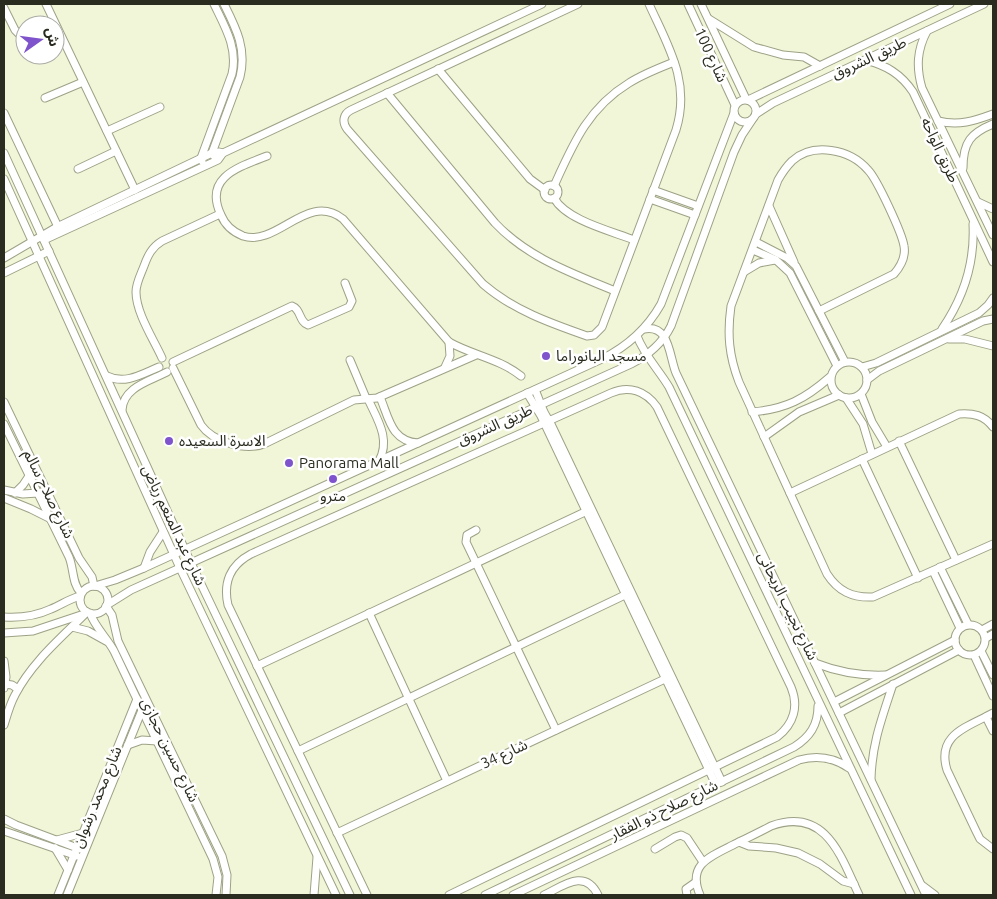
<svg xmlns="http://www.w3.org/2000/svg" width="997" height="899" font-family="Ubuntu,'Noto Sans Arabic',sans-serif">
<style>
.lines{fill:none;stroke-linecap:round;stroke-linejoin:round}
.minor-casing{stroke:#9da286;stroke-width:9}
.minor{stroke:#fff;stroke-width:7}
.poi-dot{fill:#7e53cc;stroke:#fff;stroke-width:2}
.labels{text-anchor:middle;stroke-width:5;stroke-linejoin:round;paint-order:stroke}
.street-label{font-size:15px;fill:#2a2c20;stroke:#fff}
.poi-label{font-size:15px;fill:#2a2c20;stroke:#fff;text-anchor:start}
</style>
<rect width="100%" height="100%" fill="#f2f6d9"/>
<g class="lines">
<!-- minor casing -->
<g class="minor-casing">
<g id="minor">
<polyline points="46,4 135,190"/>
<path d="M578,4L351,110C343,114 342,122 347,129L483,284C513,310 550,323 587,336L594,335L602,327L676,130C691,82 668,46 649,4"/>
<polyline points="688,4 735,105"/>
<polyline points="701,4 746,99"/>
<polyline points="4,8 15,30 25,40"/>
<polyline points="709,19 754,47 783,55 804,57 820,66"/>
<path d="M927,31C917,50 916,67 922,88L993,235"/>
<path d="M865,60C886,65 901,74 913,92L993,262"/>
<polyline points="438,69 530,179 545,190"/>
<path d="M387,93L495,223C528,258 572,273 615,291"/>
<polyline points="45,98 83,82"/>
<circle cx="745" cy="111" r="11"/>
<polyline points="748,100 950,4"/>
<polyline points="4,113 59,229"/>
<polyline points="756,114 773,103 984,4"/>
<path d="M938,121C959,126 974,121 993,114"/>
<polyline points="107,131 160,107"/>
<polyline points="4,153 191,563 350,895"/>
<path d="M214,156L212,153L240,77C247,49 236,28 224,4"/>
<path d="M267,156C239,167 203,177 221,215C225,225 233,232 243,236C278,247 307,191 343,219L449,342C472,355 500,359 521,376"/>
<path d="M202,161L201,158L232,74C238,48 225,27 214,4"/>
<path d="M963,168C963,142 971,133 993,124"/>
<polyline points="78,169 116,151"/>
<polyline points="4,179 180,568 336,895"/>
<circle cx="551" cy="192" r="7"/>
<path d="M554,186C573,144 588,108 629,83C643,74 659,68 674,62"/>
<polyline points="653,190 698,206"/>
<path d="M554,198C566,220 611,231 634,240"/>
<polyline points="650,199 695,215"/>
<polyline points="978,202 993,209"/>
<polyline points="769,206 794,262"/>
<polyline points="44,240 218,160 223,153 542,4"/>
<polyline points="756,242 787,258 796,266 845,362"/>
<polyline points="753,250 776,260 790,273 837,366"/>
<polyline points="4,258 57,227 212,153 219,152 223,153"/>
<polyline points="744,272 759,263 775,260"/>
<polyline points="4,273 49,251"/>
<path d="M819,311L894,274C901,266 906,257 904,246C902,233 877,179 868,170C850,149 813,142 792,161C786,167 782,173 778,180L731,306C727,334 729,356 739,382L827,574C838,591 852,598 873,597L993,544"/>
<path d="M644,329C670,324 669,356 676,373L926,895"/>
<path d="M942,329C964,297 975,263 973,224"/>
<path d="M637,336C644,355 659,370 669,387L911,895"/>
<polyline points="949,339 965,339 993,346"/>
<path d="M162,358C154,340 136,313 136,292C136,283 141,274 144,266C148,255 152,247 162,241L220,214"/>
<polyline points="350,360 366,398"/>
<circle cx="849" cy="380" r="18"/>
<path d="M173,362L292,306C301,309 299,322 308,325L349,307L352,301L345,283"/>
<polyline points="445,367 450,356 449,342"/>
<polyline points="862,367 876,363 979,313 988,305 993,298"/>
<path d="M173,368L201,425C213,442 245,451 264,444L354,400L377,398L476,355"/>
<path d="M107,376C125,385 142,374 159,367"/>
<polyline points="867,380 879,371 983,321 993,319"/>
<path d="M535,390C540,400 542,412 549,420L722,782"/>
<polyline points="527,393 541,416 716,785"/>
<polyline points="861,394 872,422 887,447"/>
<path d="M380,397C389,418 391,441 418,443"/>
<polyline points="846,398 863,424 872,454"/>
<path d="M368,399C377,419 391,439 379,461"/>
<polyline points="4,402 79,558 92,577 94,586"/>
<path d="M122,410C123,387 150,381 167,372"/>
<path d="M752,412C786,409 805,399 830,377"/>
<path d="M4,424L69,557C74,569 72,584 81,593"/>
<polyline points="764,437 799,412 839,395"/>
<polyline points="899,441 956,560"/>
<polyline points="862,459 918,578"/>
<polyline points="4,490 23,494 38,493"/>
<polyline points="15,493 23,485 29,476"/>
<path d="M790,493L959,414C973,413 984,415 993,427"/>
<polyline points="4,498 31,509 49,518"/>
<polyline points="476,530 467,535 466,542 556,730"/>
<polyline points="940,567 968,624"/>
<polyline points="144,568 150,552 163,532"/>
<polyline points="933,571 960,628"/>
<path d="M95,586L115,580L144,568L602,359C628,346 647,329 661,304L734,113"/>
<circle cx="94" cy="600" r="14"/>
<path d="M107,605L131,590L631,364C649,355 662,344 671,326L734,152L742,135L752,120"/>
<polyline points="106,606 112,615 118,641 222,856 227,875 226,895"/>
<path d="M90,613C95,627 107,638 114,651L213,859L218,877L216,895"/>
<polyline points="369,613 447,781"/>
<path d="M4,617C20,618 36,616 51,609C61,605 69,599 80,596"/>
<circle cx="970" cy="640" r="15"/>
<polyline points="72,627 88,631 106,641"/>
<polyline points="982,630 993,624"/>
<polyline points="4,633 33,631 81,615"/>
<polyline points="986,638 993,634"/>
<polyline points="981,651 993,675"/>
<polyline points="974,655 993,696"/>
<polyline points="4,661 6,677 4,688"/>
<path d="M815,663C838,672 860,676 885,675"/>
<polyline points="257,666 587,511"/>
<polyline points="5,684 12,685 18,689"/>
<polyline points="834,702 955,640"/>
<polyline points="839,713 959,650"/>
<path d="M993,713C968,727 936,734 947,770L976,831L980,839L993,849"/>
<polyline points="986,717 993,731"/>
<path d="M4,725C7,715 10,704 15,695C32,662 61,638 87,612"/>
<polyline points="128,745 142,740 157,741"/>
<polyline points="298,751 627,594"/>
<path d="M871,779C872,743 882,718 893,684"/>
<polyline points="4,819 16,825 80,849"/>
<polyline points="4,831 77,856"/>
<polyline points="337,833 667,678"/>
<polyline points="57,840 83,833"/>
<polyline points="739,842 749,846 776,848 798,853 820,864 843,881 854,884"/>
<polyline points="55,848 68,870"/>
<polyline points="655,849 675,837 681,835 687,838 703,862"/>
<polyline points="923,886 935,895"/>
<polyline points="58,895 137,699"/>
<polyline points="67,895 142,710"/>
<polyline points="314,895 317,857"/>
<path d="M367,895L228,605C223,583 230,565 251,554L611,393C629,385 646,391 657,407L791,687C799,706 794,724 777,737L449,895"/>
<path d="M485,895L794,747C810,737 818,725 818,706"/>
<path d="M513,895L799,760C817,755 833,757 849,768"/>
<path d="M544,895C563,886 585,868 598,895"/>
<polyline points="687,895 686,889 696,882"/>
<path d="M700,895C687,865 709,857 733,845C745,839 758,833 771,826C826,806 841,857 859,895"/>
</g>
</g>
<!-- minor -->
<use href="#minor" class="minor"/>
</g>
<!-- markers -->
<g class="poi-dot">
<circle cx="546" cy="356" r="5"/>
<circle cx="169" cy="441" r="5"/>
<circle cx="289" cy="463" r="5"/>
<circle cx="333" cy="479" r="5"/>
</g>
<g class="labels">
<!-- street labels -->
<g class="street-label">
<text transform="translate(711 55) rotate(65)" y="5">شارع 100</text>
<text transform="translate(869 58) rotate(-25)" y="5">طريق الشروق</text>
<text transform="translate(940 150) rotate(65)" y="5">طريق الواحه</text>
<text transform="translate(495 425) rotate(-24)" y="5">طريق الشروق</text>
<text transform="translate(49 494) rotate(64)" y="5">شارع صلاح سالم</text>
<text transform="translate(174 525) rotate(65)" y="5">شارع عبد المنعم رياض</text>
<text transform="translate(788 606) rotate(64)" y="5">شارع نجيب الريحانى</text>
<text transform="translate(170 750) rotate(64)" y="5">شارع حسين حجازى</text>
<text transform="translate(504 754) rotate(-25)" y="5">شارع 34</text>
<text transform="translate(97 797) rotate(-68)" y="5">شارع محمد رشوان</text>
<text transform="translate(664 810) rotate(-26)" y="5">شارع صلاح ذو الفقار</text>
</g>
<!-- poi labels -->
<g class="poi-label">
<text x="556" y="361">مسجد البانوراما</text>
<text x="179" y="446">الاسرة السعيده</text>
<text x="299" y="468">Panorama Mall</text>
<text x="333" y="501" text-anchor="middle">مترو</text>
</g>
</g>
<!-- border -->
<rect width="997" height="899" fill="none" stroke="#2a2c20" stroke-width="10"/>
<!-- north arrow -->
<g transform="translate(40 40) rotate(76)"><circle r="24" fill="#ffffff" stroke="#aaaba6"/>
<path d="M0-4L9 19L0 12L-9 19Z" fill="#7e53cc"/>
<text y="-8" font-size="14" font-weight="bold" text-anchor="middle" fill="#2a2c20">ش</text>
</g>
</svg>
